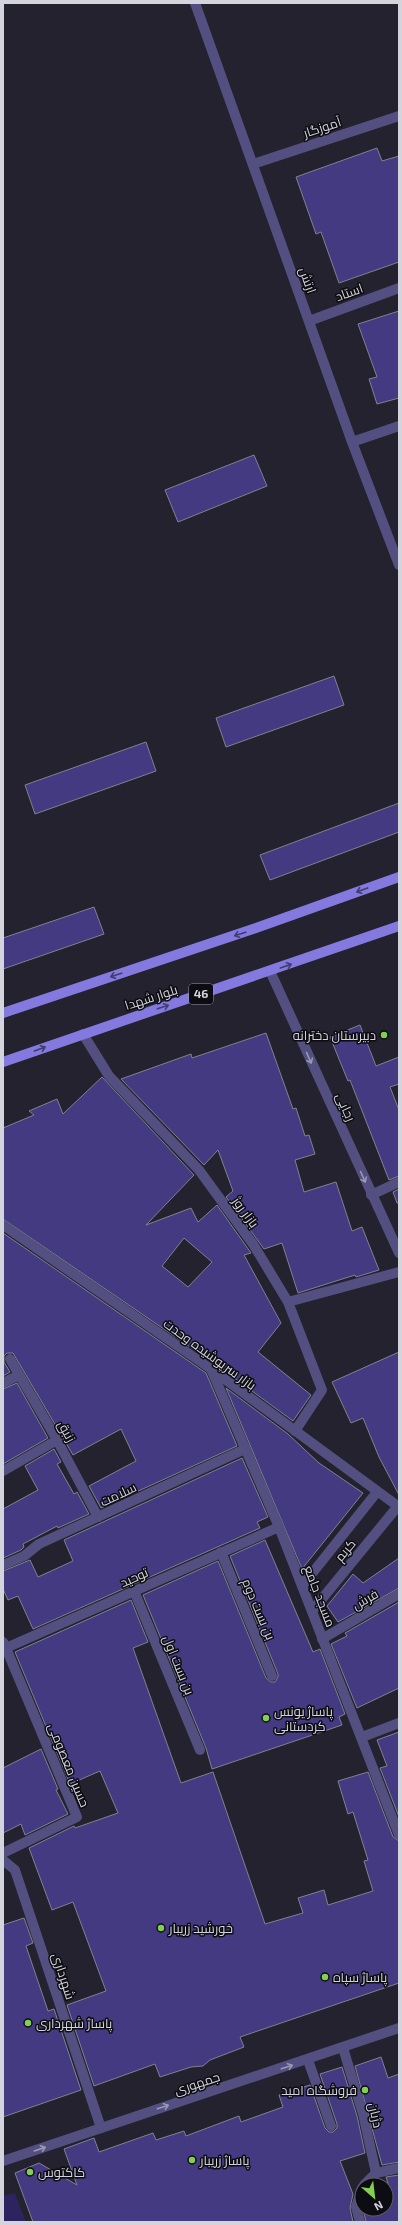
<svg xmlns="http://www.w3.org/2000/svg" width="402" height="2225" font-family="'Exo 2',Cairo,sans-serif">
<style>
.green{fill:#2d245f}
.building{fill:#433a81;stroke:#81818f;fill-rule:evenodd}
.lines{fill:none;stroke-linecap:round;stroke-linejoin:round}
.minor{stroke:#535081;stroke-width:10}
.major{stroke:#8379df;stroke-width:10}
.oneway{stroke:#423d6e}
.oneway2{stroke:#9a99b3}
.poi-dot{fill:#81d050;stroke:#0d0c12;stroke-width:1.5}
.labels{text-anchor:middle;stroke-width:3;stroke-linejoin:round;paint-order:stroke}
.shield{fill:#0d0c12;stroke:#98989f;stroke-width:1}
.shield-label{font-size:12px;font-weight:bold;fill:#d4d4dc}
.street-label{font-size:13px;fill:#d4d4dc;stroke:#0d0c12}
.poi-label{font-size:13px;fill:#d4d4dc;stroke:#0d0c12;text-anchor:start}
</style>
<rect width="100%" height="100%" fill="#23222e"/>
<!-- green -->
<polygon class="green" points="15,2193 26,2222 3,2222 3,2196"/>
<!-- building -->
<g class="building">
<polygon points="377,148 382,161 399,156 399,262 339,283 321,232 316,234 296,177"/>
<polygon points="399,311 399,398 377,404 369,379 377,377 358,324"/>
<polygon points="254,455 267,486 178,522 165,490"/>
<polygon points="334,676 344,705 226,747 216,718"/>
<polygon points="146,742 156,771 35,814 25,785"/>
<polygon points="399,803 399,832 270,880 260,855"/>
<polygon points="94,907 104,934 3,969 3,938"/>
<polygon points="360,1025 376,1066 399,1057 399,1084 390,1087 399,1110 399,1176 389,1180 350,1080 348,1081 330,1037"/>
<polygon points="266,1033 293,1109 296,1108 305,1136 309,1135 315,1154 295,1160 304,1192 336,1182 352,1231 362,1227 379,1270 356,1277 355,1275 298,1293 282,1243 264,1249 226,1197 233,1191 218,1150 204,1165 121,1079 191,1054 192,1058"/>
<path d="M102,1077L194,1175L146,1225L191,1208L198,1222L217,1205L251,1253L244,1255L281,1323L258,1352L311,1395L293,1421L215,1364L3,1219V1128L34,1115L29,1111L57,1099L63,1114ZM184,1238L212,1262L188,1287L162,1266Z"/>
<polygon points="399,1189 399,1203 397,1203 393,1192"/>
<polygon points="3,1233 206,1373 237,1446 101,1508 89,1486 136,1461 121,1429 73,1455 13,1353 7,1353 4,1356 4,1362 10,1372 3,1376"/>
<polygon points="399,1352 399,1495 379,1457 363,1418 351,1423 332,1382"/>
<polygon points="17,1383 48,1438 3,1464 3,1389"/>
<polygon points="226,1388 288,1434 319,1463 363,1493 302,1569"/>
<polygon points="54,1449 61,1462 57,1464 74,1494 77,1492 89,1514 58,1528 57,1526 23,1544 24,1547 21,1550 3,1558 3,1509 38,1490 25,1466"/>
<polygon points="242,1458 268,1517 257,1522 260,1528 33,1629 18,1596 8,1600 3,1589 3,1571 30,1560 38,1577 73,1561 64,1540"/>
<polygon points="265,1540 313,1652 320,1649 345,1714 339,1717 342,1725 212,1769 206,1748 143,1595 218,1561 266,1678 271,1682 275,1682 278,1677 278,1674 230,1556"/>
<polygon points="399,1558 399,1588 338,1622 327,1606 353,1574 363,1583"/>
<polygon points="131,1600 148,1642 133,1648 181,1783 213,1772 265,1924 303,1913 298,1898 324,1890 328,1905 373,1891 364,1861 368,1860 353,1812 348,1814 338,1781 368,1772 393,1837 399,1841 399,1983 240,2037 244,2047 210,2060 203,2066 191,2067 160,2077 155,2064 94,2086 67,2005 106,1991 73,1902 52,1910 29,1848 74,1826 75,1828 118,1813 100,1771 70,1784 15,1652"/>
<polygon points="399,1602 399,1688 357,1708 331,1644 347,1636 345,1633"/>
<polygon points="399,1732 399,1817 380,1768 387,1766 377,1740"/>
<polygon points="41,1749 58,1789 56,1790 68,1814 25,1835 21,1824 3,1833 3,1768"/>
<polygon points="24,1918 33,1943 26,1946 48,2011 54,2009 81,2090 3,2117 3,1925"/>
<polygon points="381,2057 388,2078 399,2074 399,2162 382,2165 355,2066"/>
<polygon points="342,2067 357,2116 365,2153 340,2161 353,2194 350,2208 353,2222 33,2222 15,2173 39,2163 77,2185 64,2149 94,2138 99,2152 153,2133 156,2140 184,2131 186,2136 239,2116 241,2122 283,2107 279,2095 310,2085 325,2128 329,2132 333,2132 337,2128 337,2124 320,2074"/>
<polygon points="399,2175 399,2222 366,2222 363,2209 386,2209 386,2192 390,2190 386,2177"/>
</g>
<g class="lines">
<!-- minor -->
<g class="minor">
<polyline points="195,3 352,442 399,565"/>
<polyline points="253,164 399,116"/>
<polyline points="309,321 399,288"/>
<polyline points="352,442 399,426"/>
<polyline points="270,971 399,1253"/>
<polyline points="83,1034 109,1076 199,1170 253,1244 288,1302 322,1390 295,1431"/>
<polyline points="371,1195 399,1182"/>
<polyline points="3,1225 211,1369 399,1507"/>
<polyline points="288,1302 399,1272"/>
<polyline points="10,1359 57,1440 98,1517"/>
<polyline points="211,1369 279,1527 399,1835"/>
<polyline points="3,1383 19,1375"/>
<polyline points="3,1471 57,1440"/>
<polyline points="221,1552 272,1676"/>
<polyline points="3,1565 24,1556 39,1544 245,1449"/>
<polyline points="302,1586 377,1492"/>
<polyline points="134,1591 200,1750"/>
<polyline points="312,1611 398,1506"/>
<polyline points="322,1639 399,1594"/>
<polyline points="3,1642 6,1648 279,1527"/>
<polyline points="362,1737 399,1723"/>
<polyline points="3,1853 77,1817 6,1648"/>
<polyline points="3,1860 15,1870 101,2128"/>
<polyline points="343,2048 363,2114 376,2173 364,2185"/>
<polyline points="308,2060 331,2126"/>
<polyline points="3,2161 399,2028"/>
<polyline points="376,2173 399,2168"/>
<polyline points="360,2222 356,2207 362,2188"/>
</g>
<!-- major -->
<g class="major">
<polyline points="3,1013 256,928 399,877"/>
<polyline points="3,1062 399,926"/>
</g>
</g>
<!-- one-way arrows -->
<defs><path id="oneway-shaft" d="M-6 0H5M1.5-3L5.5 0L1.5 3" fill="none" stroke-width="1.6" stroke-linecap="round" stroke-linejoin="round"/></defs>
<g class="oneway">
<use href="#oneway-shaft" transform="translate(362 890) rotate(160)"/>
<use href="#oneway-shaft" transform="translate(240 934) rotate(162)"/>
<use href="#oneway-shaft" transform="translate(286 966) rotate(-19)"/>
<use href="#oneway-shaft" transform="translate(116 975) rotate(162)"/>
<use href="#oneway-shaft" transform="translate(163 1007) rotate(-18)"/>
<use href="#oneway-shaft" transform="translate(40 1049) rotate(-20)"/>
</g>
<g class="oneway2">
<use href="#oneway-shaft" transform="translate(309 1058) rotate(66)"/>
<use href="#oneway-shaft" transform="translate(363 1177) rotate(66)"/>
<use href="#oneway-shaft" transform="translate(287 2067) rotate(-18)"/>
<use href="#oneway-shaft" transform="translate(163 2107) rotate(-18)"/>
<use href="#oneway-shaft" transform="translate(40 2149) rotate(-19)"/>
</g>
<!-- markers -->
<g class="poi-dot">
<circle cx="384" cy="1035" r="4"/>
<circle cx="266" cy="1718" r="4"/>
<circle cx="161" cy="1928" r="4"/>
<circle cx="325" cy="1977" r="4"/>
<circle cx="28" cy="2023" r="4"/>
<circle cx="365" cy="2090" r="4"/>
<circle cx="192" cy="2160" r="4"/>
<circle cx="30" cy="2172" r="4"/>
</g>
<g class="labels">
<!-- shield labels -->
<rect class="shield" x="189" y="984" width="24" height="20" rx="3"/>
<g class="shield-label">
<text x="201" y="998">46</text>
</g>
<!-- street labels -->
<g class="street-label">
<text transform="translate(322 127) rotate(-18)" y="5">آموزگار</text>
<text transform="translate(308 280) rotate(70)" y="5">ارتش</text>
<text transform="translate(349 292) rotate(-20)" y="5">استاد</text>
<text transform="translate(151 997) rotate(-18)" y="5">بلوار شهدا</text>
<text transform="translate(346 1107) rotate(66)" y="5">رجایی</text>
<text transform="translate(246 1212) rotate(54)" y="5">بازار روژ</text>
<text transform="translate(210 1354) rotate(36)" y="5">بازار سرپوشیده وحدت</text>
<text transform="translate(67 1431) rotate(61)" y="5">زنبق</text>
<text transform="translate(118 1494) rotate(-25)" y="5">سلامت</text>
<text transform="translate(345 1550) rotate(-50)" y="5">کریم</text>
<text transform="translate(134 1577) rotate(-24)" y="5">توحید</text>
<text transform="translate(320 1596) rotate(69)" y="5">مسجد جامع</text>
<text transform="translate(365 1599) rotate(-30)" y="5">فرش</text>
<text transform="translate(259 1609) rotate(67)" y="5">بن بست دوم</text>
<text transform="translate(179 1665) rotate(68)" y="5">بن بست اول</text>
<text transform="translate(69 1765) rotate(68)" y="5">حسین معصومی</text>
<text transform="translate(64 1976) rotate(72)" y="5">شهرداری</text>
<text transform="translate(197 2083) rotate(-18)" y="5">جمهوری</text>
<text transform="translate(376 2115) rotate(77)" y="5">دژبان</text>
</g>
<!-- poi labels -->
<g class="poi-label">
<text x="376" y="1040" text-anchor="end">دبیرستان دخترانه</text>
<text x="274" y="1716">پاساژ یونس<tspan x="274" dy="15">کردستانی</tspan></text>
<text x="169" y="1933">خورشید زریبار</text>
<text x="333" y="1982">پاساژ سپاه</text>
<text x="36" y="2028">پاساژ شهرداری</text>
<text x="357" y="2095" text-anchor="end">فروشگاه امید</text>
<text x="200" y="2165">پاساژ زریبار</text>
<text x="38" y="2177">کاکتوس</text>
</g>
</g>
<!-- border -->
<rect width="402" height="2225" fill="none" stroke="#d4d4dc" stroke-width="8"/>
<!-- north arrow -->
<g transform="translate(374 2197) rotate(152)"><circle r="19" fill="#0d0c12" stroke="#5d5c63"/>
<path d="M0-3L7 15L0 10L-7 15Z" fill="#81d050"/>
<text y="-6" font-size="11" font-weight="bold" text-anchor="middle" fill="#d4d4dc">N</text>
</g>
</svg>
